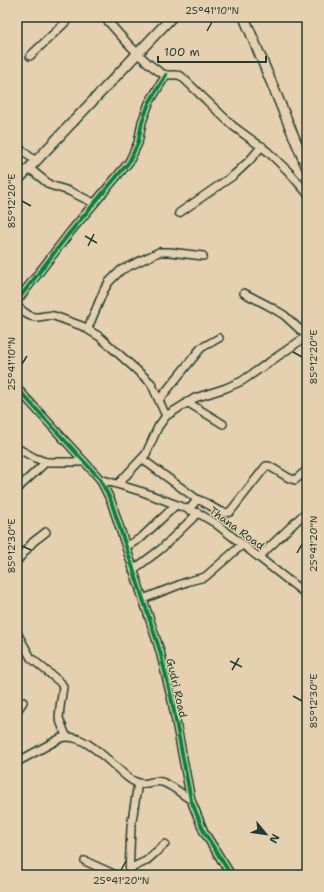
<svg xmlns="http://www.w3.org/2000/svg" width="324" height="892" font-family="'Shantell Sans',sans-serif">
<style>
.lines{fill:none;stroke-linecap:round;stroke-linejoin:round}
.minor-casing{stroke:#1f3d34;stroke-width:10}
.major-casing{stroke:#1f3d34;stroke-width:12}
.minor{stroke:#e5d1af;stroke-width:7}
.major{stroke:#e5d1af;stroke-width:9}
.cycleway-casing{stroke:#e5d1af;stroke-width:6}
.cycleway{stroke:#00873e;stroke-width:4}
.ticks{fill:none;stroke:#1f3d34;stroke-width:1.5}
.labels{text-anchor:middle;stroke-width:3;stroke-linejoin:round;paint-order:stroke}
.street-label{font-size:11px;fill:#1f3d34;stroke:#e5d1af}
.neatline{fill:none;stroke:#1f3d34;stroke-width:1.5}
.ticks-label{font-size:10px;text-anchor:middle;fill:#1f3d34}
</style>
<rect width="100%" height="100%" fill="#e5d1af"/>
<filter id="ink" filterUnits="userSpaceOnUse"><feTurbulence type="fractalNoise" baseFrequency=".025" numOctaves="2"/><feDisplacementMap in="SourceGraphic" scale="8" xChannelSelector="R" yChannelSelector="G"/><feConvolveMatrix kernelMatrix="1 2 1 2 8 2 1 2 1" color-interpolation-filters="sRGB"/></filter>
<g filter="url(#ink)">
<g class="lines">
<!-- minor casing -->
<g class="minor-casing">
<g id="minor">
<path d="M104,17C120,35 143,62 163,74C169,77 175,73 181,76L233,126L267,151L288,171L307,193"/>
<polyline points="30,56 71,17"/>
<polyline points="17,146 35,161"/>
<polyline points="29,168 50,185 69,191 94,203"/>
<polyline points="179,213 234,175 249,161 262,146"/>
<polyline points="244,293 269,306 284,315 307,336"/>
<polyline points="17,301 71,231 129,162 138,143 142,122 149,103 166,75"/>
<path d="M17,306C23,311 29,318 37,317C44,317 47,314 54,316L82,326L100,337L151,383L166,416"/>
<polyline points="88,328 104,290 109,282 121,270 159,252 170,252 203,256"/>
<polyline points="17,388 100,479 111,501 160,651 172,701 191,800 204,832 231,875"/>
<polyline points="159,400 201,348 219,338"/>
<polyline points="187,402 223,424"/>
<polyline points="17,448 35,458 46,462 84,462"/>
<polyline points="142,459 198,500"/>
<polyline points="100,479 143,492 198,513 215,523 307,595"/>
<polyline points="118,484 146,454 158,427 166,416 195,398 226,388 242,381 307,336"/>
<polyline points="17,489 46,462"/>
<path d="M189,510L195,502L198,500C209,502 218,515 230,512L266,466H269L289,478L295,480L307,470"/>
<polyline points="126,547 142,537 176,505"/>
<polyline points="259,557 307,511"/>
<polyline points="17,561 33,542 46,532"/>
<polyline points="133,570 161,549 198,513"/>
<polyline points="143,599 189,581 205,577 243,544"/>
<polyline points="17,633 31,658 61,683 63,687 60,707 59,718 66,736"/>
<polyline points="17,711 23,702"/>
<path d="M17,762L61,738C85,731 112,766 130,779C145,789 149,779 162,782C172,785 183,795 191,800"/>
<polyline points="85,861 116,875"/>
<polyline points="129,869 146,861 165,844"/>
<polyline points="129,875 131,827 138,783"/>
</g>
</g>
<!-- major casing -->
<g class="major-casing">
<g id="major">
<polyline points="244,17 307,168"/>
<polyline points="17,181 172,17"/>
</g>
</g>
<!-- minor -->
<use href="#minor" class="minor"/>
<!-- major -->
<use href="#major" class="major"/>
<!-- cycleway casing -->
<g class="cycleway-casing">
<g id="cycleway">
<polyline points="17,301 71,231 129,162 138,143 142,122 149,103 166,75"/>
<polyline points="17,388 100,479 111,501 160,651 172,701 191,800 204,832 231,875"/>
</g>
</g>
<!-- cycleway -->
<use href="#cycleway" class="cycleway"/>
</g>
</g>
<!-- ticks -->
<path class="ticks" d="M207,31L212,22M22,201L31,206M85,236L97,243M88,246L94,234M293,352L302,357M22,364L27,356M22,546L31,550M297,553L302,544M230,661L242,667M232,670L239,658M293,696L302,701M121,870L126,861"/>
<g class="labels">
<!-- street labels -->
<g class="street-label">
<text transform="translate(237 528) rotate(36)" y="4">Thana Road</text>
<text transform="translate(177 688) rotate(77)" y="4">Gudri Road</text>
</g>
</g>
<!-- margin -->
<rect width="324" height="892" fill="none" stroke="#e5d1af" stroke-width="44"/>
<!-- north arrow -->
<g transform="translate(266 834) rotate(119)" stroke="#e5d1af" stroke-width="3" paint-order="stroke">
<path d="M0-3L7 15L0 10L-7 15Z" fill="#1f3d34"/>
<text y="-6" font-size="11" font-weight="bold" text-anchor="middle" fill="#1f3d34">N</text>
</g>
<!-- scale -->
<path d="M158 56v6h108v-6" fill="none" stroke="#1f3d34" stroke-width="2"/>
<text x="164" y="56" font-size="12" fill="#1f3d34" stroke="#e5d1af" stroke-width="3" paint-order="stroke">100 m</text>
<rect x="22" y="22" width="280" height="848" class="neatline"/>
<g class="ticks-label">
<text x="212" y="14">25°41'10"N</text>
<text transform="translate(11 201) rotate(-90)" y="4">85°12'20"E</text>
<text transform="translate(313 357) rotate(-90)" y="4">85°12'20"E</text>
<text transform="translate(11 364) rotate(-90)" y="4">25°41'10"N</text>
<text transform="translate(313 544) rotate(-90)" y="4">25°41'20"N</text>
<text transform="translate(11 546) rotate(-90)" y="4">85°12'30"E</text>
<text transform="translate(313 701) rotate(-90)" y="4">85°12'30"E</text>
<text x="121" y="884">25°41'20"N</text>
</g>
</svg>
